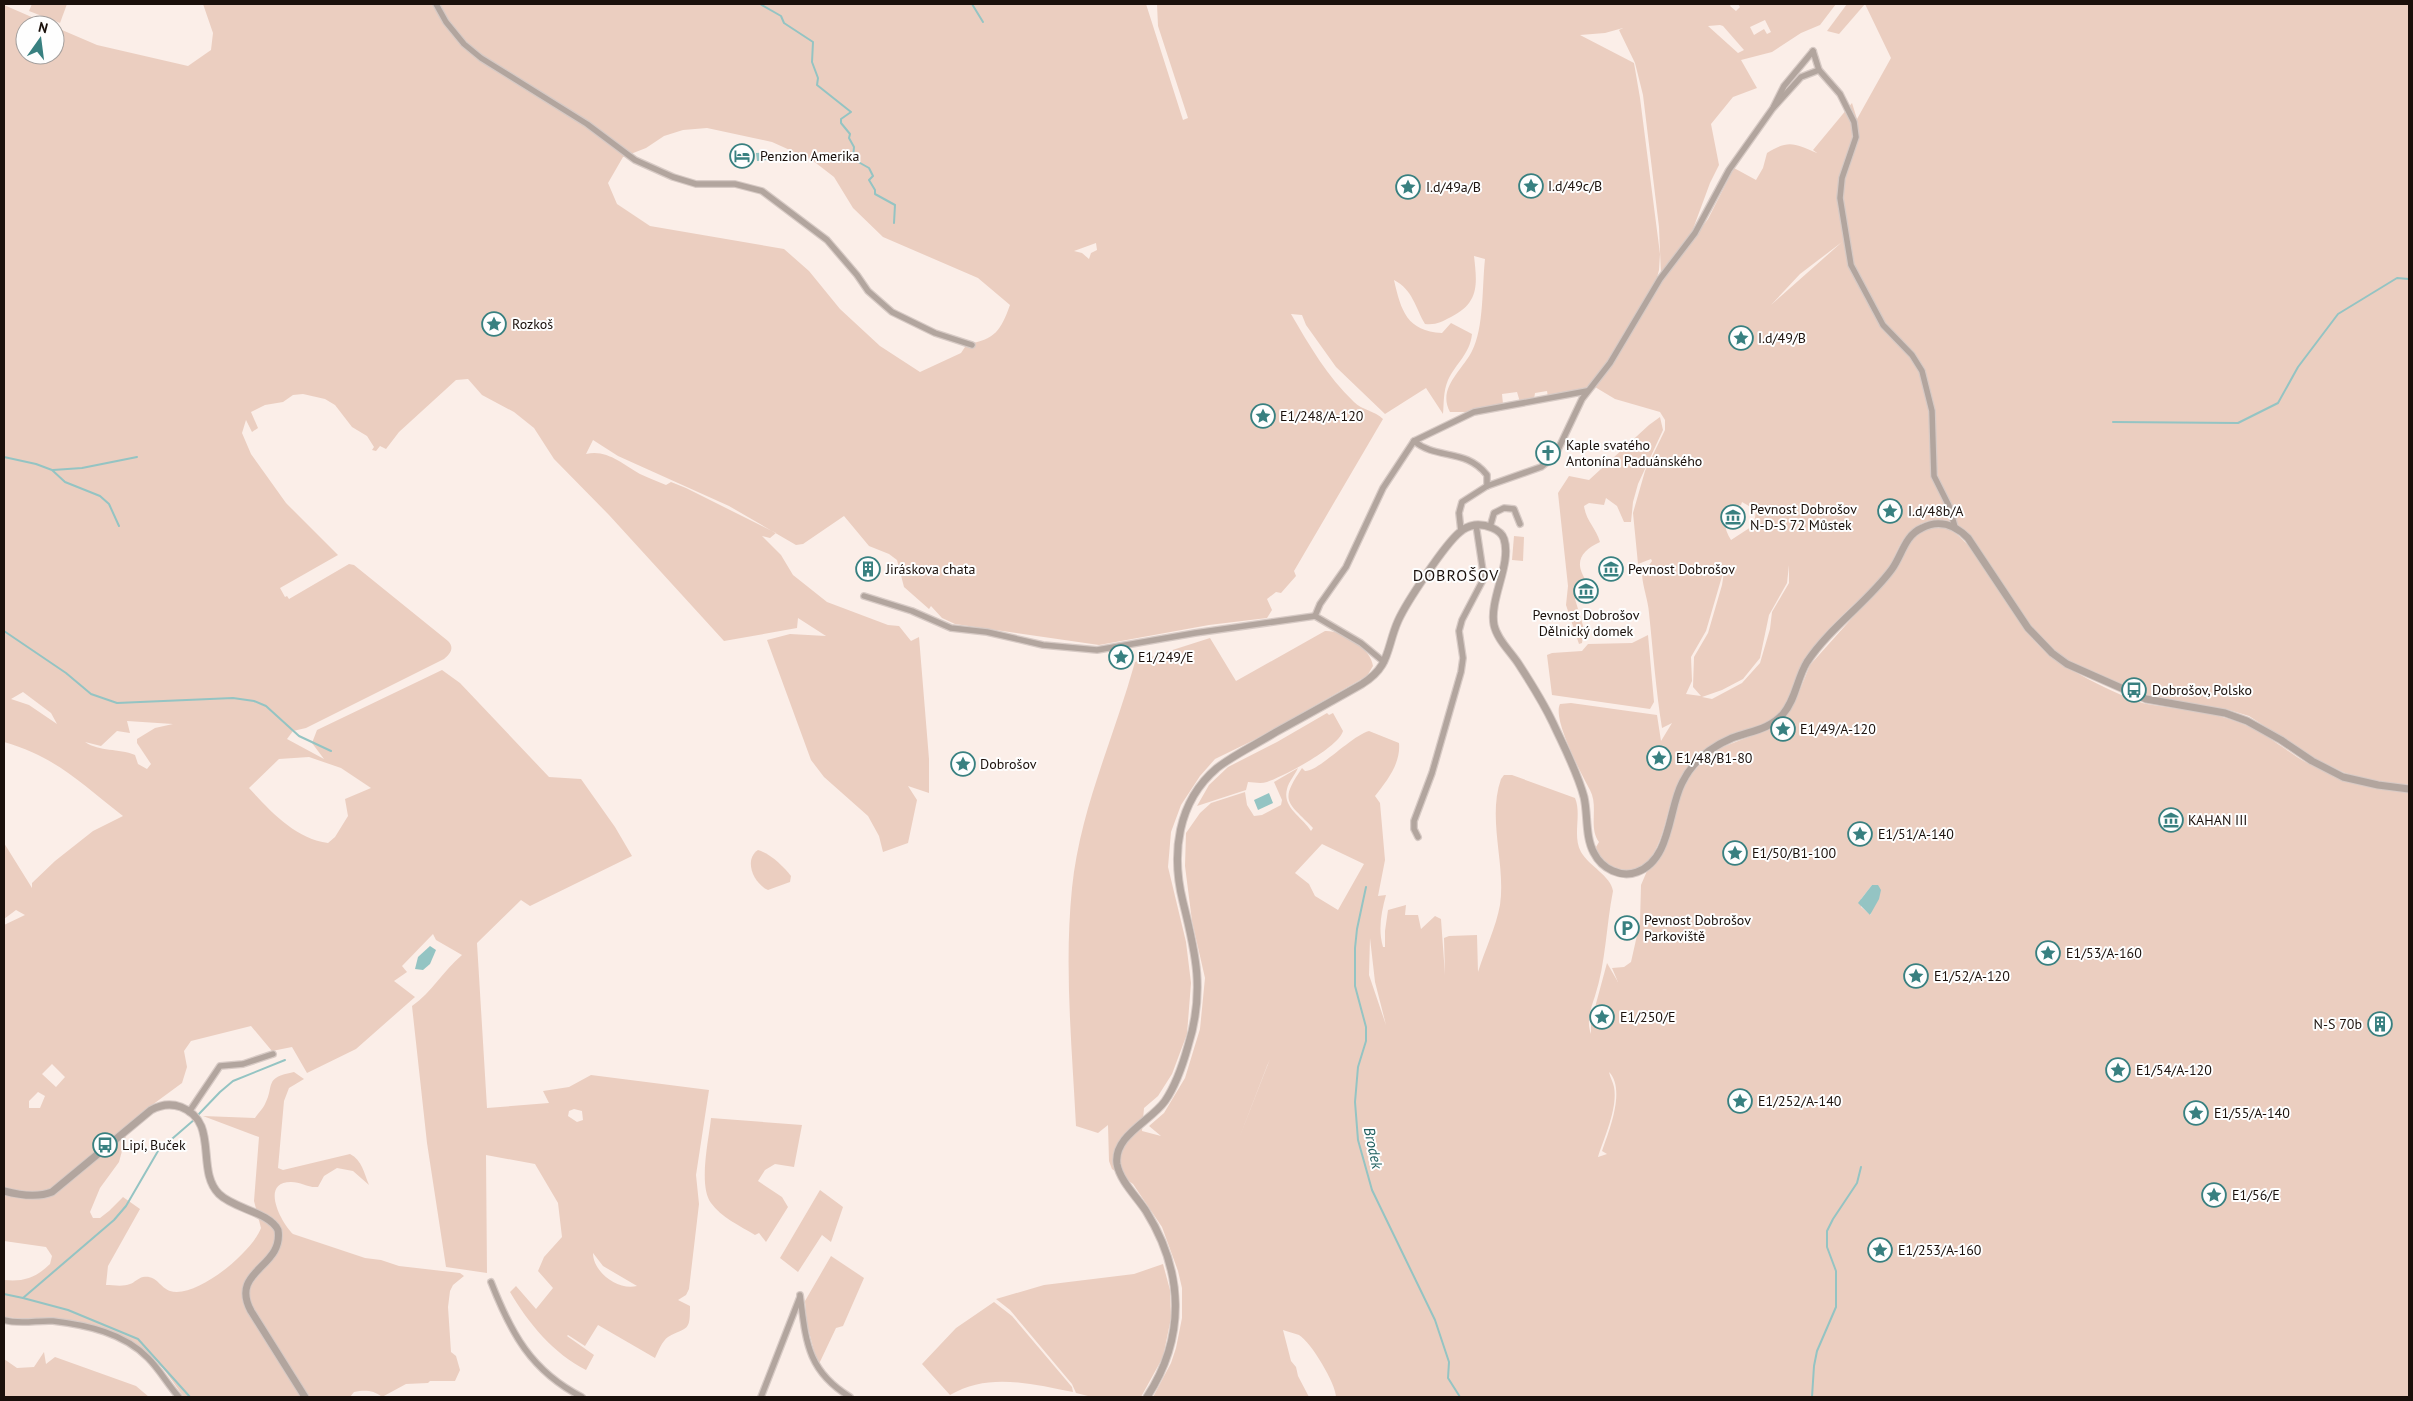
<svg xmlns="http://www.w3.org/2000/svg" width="2413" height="1401" font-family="'PT Sans',sans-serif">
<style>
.green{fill:#ebcec0;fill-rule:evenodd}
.water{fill:#94c4c3}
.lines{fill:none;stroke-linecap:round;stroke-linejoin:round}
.stream{stroke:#94c4c3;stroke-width:2}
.minor-casing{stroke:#d7cac5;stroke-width:8}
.tertiary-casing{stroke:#d7cac5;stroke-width:9}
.minor{stroke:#b2a59e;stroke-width:5.5}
.tertiary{stroke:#b2a59e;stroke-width:7}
.labels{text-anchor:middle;stroke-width:4;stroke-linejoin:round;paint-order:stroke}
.poi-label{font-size:14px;fill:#1a100b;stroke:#fefefe;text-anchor:start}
.water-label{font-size:15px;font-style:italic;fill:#1c5d5d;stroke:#fefefe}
.quarter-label{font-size:16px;letter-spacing:1px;fill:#1a100b;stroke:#fefefe}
</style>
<rect width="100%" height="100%" fill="#fbeee8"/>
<!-- green -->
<g class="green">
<polygon points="32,4 67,4 60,23 29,11"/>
<path d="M203,4H1146L1183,120L1188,118L1158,26L1157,4H1731L1730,6L1736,11L1740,7L1738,4H1836L1820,25L1801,33L1772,52L1741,60L1757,88L1733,97L1711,124L1719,165L1710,183L1693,229L1679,252L1661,274L1659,227L1643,95L1635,63L1619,30L1623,28L1605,33L1580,35L1634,63L1640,98L1660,254L1659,270L1656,281L1607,362L1590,385L1585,390L1548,397L1547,391L1535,393L1534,399L1520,402L1517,392L1502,394L1503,404L1469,412H1450C1437,388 1462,371 1472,351C1484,328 1482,286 1485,259L1474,256C1477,283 1480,303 1451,317C1441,322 1437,325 1425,324C1415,307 1413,290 1394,280C1401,311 1407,331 1442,333L1451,323L1472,334C1470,354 1456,363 1448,380C1443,392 1444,403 1443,414L1426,388L1385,414L1336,367L1306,325L1302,315L1291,314C1309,345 1327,376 1354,402C1362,410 1375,411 1383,419L1294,571L1296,576L1281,593L1276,592L1267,599L1272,610L1267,618L1209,625L1099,645L955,624L942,618L931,606L929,609L904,587L897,560L889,554L869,546L844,516L803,544L796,545L729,506L618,456L593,440L586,454C607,449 622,464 640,474C648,478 657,481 666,485L671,482L686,488L776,533L770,538L762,536L781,555L793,575L827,602L888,625L899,626L911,641L919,637L929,759V793L908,786L917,800L908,843L883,852L879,836L868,816L824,777L811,760L767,640L790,634L826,636L798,618L797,628L724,641L609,515L554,459L534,428L514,412L482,395L468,379L456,380L399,432L386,449L380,446L376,451L372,450L374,447L367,436L352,427L335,405L325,399L303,394L293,395L283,402L265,405L251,412L258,428L252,432L246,420L242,433L251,454L286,503L338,555L280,588L285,597L287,596L289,599L349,564L354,565L448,641C455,648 450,654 444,659L306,728L293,731L287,739L324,759L312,743L317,730L442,670L460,683L549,777L581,779L615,827L632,856L530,906L521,900L477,943L487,1108L549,1103L543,1091L569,1087L591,1075L709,1090L696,1175L699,1204L689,1289L686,1295L678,1300L690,1306C690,1332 688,1326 668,1337C662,1341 658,1352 655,1358L598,1325L585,1346L568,1335L567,1336L594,1355L586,1370C554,1354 528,1323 510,1292L516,1286L536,1309L553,1288L538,1271L544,1257L562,1237L558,1203L535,1164L486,1155L487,1273L446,1267L427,1143L412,1006C432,992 443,971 462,955L436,940L433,934L402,966L407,972L394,981L415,997L356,1049L307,1073L292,1047L272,1051L251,1026L191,1041L184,1051L187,1067L182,1083L148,1108L129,1125L119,1162L100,1188L90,1212L93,1218H100L109,1211L123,1197L140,1209L108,1266L106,1285C113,1285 123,1287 130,1284C134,1283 138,1278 143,1277C157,1275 159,1287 170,1291C197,1299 253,1251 261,1228L254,1201L259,1137L203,1116L255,1118C258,1113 263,1109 265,1104C275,1085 263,1078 294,1072L304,1079L289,1088L284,1101L278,1168L283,1170L350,1154C362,1160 364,1173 369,1185L353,1171L337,1168L324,1176L318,1187C308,1188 301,1182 291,1182C259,1182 282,1224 293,1234L365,1258L381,1260L399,1266L460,1273L464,1276L453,1285L450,1291L448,1307L451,1352L456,1356L460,1370L455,1381H430L428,1383L406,1384L382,1397C373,1390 365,1390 354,1392L350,1397H184C174,1384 165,1369 153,1358C127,1333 81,1324 46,1319C32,1317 18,1319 4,1317V1280C23,1282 36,1278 50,1264L52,1256L46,1247L4,1241V925L25,915L16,910L4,919V843L32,888V883L55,861L93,831L123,816C80,783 58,758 4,742V5L50,25H25V55H55V27L97,45L188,66L211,50L213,33ZM1765,20L1771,32L1767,34L1764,29L1754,35L1750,27ZM1720,25L1723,26L1744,50L1738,53L1708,26ZM707,128L772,142L812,160L834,177L853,208L883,237L978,278L1010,305C1001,330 995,340 967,344L961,353L920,372L880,346L840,309L809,271L784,249L650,226L617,204L608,183L623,157L646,148L664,136L683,130ZM1096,243L1097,250L1091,253L1089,259L1082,253L1074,251ZM23,692L51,713L57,724L29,705L11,699ZM127,721L173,724L155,728L137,739V743L151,764L147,769L138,764L135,755C118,748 100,752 85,742L101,746L117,731L130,733ZM309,757L341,768L371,788L345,799L348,816L335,837L328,843C296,839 270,811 249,788L279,759ZM52,1064L65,1077L56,1087L42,1074ZM38,1092L45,1096L40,1108H29V1101ZM574,1109L582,1111L583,1120L577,1122L568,1116L569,1111ZM593,1253L603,1266L637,1286C618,1291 593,1272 593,1253Z"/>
<polygon points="1847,4 1865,4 1839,34 1827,31"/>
<path d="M1865,4H2409V785L2378,782L2345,773L2314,758L2249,716L2226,709L2147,696L2069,661L2054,651L2030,626L1970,536C1950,516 1924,514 1905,537C1898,546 1895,558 1889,567C1868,595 1837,616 1817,644C1803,665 1797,692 1781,711C1769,726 1751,727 1734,733C1716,740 1701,751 1689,766C1681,775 1676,785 1673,796C1664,821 1659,879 1619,869C1608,867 1599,858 1596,847L1599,842C1588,827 1599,807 1590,790C1582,775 1552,719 1560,704L1571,703L1657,715L1661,741L1672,723L1662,728C1656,691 1653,651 1649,613C1648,600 1643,588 1642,575L1652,561L1651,559L1638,564L1633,513L1645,471L1665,430V420L1660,412L1615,399L1595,387L1660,283L1708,219L1734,168L1756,180L1763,168L1767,153C1789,139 1795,144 1817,153L1813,150L1852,103L1857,119L1891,58ZM1842,242L1771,305L1800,274ZM1742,502L1756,510L1754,525L1731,540C1722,526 1721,509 1741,505ZM1789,565V583L1772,612L1770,629L1760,663L1742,683L1712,699L1702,697L1722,690L1743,679L1760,658L1769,615L1787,583ZM1725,566L1722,585L1708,633L1694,657L1693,687L1701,696L1686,694L1692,681L1691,657L1706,631Z"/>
<path d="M1660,417L1663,430L1638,484L1633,502L1631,522H1624L1617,506L1606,498L1604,505L1589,503L1584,506C1586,521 1596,528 1600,542C1581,551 1573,562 1587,582L1575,599L1584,629L1582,643L1579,644L1566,605L1568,586L1558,493L1569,476L1589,480L1649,425Z"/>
<path d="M1936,527C1942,527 1949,528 1954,532C1993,563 2010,622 2049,655C2065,669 2127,700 2147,704C2179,710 2213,711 2243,724C2268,734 2288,753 2311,765C2343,782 2374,789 2409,793V1397H1336C1336,1384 1311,1342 1299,1335C1294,1333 1288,1332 1283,1330L1291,1361L1296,1367L1298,1376L1309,1397H1153L1171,1363L1176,1348L1182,1318V1288L1178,1271L1162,1227L1133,1184L1112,1169L1109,1161L1108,1125L1098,1133L1076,1126C1072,1047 1064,967 1072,888C1080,809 1114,738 1135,662L1210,638L1236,681L1325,631C1342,630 1371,648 1373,666L1367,676L1256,739L1215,759L1200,776L1181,805L1171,832L1168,867L1186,942L1191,983L1187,1034L1172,1074L1158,1096L1144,1108L1142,1131L1161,1136L1149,1126L1164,1113L1185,1078L1200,1029L1205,978L1192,921L1185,866L1186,833L1200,813L1211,803L1245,792L1247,805L1254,816L1262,815L1281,805L1282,800L1274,782L1298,768C1295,775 1289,781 1287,789C1282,808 1303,817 1311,831L1313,828C1287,801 1279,802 1302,768L1305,771C1318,772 1351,736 1369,731L1399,743C1401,763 1387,781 1375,796L1380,803L1385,860L1378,896L1386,895C1381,913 1378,930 1383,947H1385V931L1388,910L1406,905L1405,915H1418L1421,929L1435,916L1441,919L1445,975L1444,938L1449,936L1477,935L1478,972C1485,950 1496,927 1500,905C1506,864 1487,819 1501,779L1504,775H1512L1575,798C1582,814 1572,836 1581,852C1589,866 1611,876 1613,891C1606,926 1606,962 1595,996C1591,1008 1586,1021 1591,1034V1013L1594,1011L1607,963L1618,982L1612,968L1624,967L1631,962L1640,922L1641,885L1647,871L1662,855L1680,797L1689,777L1702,762L1720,748L1772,728L1787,715L1797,697L1810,665L1895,570L1910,542L1920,532ZM1322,844L1364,864L1338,910L1315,896L1309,884L1295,873ZM1872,885L1871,915L1861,907V899ZM1370,938L1375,982L1386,1025L1369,975ZM1270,1059L1238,1141L1267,1066ZM1609,1072C1626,1089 1609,1131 1602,1151L1607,1154L1598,1157C1604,1138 1618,1108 1614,1087C1613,1082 1610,1077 1609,1072Z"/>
<polygon points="1514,536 1524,537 1523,561 1512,560"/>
<polygon points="1648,635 1654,702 1650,709 1552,695 1547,655 1552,653 1582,651 1588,644 1632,643"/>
<path d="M1327,713L1329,715L1333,713L1343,731C1338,748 1284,776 1267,782C1260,784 1254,782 1248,782L1246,790L1197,806L1209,785L1228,767L1277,742Z"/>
<path d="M758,850C771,854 783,866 791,876L790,882L768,890C754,884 743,860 758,850Z"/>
<path d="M711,1118L802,1125L794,1167L775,1164L765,1170L758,1181L782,1197L788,1207L766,1242L759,1233L755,1235C740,1226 721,1217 711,1203C698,1185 709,1139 711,1118Z"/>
<polygon points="820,1190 843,1207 831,1242 822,1235 798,1272 780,1258"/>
<polygon points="831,1256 864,1278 843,1326 836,1328 818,1366 807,1324 805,1301"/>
<polygon points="1163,1264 1170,1290 1171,1318 1163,1357 1141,1397 1092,1397 1076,1393 1072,1384 1010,1310 996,1299 1044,1285 1134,1274"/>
<path d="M994,1302L1012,1316L1072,1387L1073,1392C1031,1384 989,1372 950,1395L922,1364L956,1328Z"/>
<polygon points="44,1352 46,1364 55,1357 136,1386 149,1397 4,1397 4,1359 17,1368 34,1367"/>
</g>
<!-- water -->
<g class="water">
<polygon points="769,152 769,160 757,161 756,153"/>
<polygon points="1269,793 1273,803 1258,810 1254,800"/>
<polygon points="1872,885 1878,885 1881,890 1879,899 1870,915 1858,903"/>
<polygon points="430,946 436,950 430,964 423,970 415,969 418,957"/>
</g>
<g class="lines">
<!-- stream -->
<g class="stream">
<polyline points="760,4 781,16 784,23 813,42 812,62 818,78 817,85 851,112 841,119 841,123 850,134 849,138 854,147 853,159 869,168 873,176 869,180 875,190 875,194 895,205 894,223"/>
<polyline points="972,4 983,22"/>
<polyline points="2113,422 2238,423 2278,403 2298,367 2338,314 2397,278 2409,279"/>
<polyline points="4,457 36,464 52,470 65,482 100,496 109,504 119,526"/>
<polyline points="53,470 82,468 137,457"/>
<polyline points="4,631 66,673 91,694 117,703 233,698 254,701 266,706 299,736 331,751"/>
<polyline points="1366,887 1357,929 1355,948 1355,986 1366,1027 1366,1041 1358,1067 1355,1102 1358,1140 1372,1190 1435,1320 1449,1362 1448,1378 1460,1397"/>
<polyline points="198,1115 220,1092 233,1081 285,1060"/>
<polyline points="4,1294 23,1298 114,1220 126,1206 158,1151 195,1119"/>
<polyline points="23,1298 68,1310 138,1339 190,1397"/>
<polyline points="1812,1397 1814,1366 1817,1351 1836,1307 1836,1271 1827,1247 1827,1231 1833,1219 1857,1183 1861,1167"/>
</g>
<!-- minor casing -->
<g class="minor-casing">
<g id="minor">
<polyline points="436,4 446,22 464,44 481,58 587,124 635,160 673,177 696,184 735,184 762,191 827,240 857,275 868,291 892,312 935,333 972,345"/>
<polyline points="1813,51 1819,70 1840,94 1854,122 1856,137 1842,178 1840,198 1851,265 1883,325 1912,355 1922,371 1932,411 1934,476 1949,506 1955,527"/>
<polyline points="1774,107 1801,77 1819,70"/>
<path d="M1414,441C1436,460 1466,448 1487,475V486"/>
<polyline points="1490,527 1494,513 1504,508 1514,509 1520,524"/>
<polyline points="1461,531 1459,513 1462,502 1487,486 1541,467 1555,456 1582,399 1610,363 1660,279 1695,233 1729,170 1773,108 1784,86 1813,51"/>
<polyline points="864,596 912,611 951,628 987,632 1043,645 1097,650 1195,633 1315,616 1361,643 1384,662"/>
<polyline points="1315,616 1320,604 1346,567 1383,488 1414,441 1474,412 1587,391"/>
<polyline points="1418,837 1414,829 1414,821 1432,773 1461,672 1463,658 1459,631 1462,620 1484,578 1476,525"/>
<polyline points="189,1112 220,1066 243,1064 273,1054"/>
<path d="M491,1282C511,1333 531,1371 582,1397"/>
<path d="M800,1295C806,1341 807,1371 850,1397"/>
<path d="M4,1320C21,1325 37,1320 53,1321C87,1325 124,1333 148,1358C160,1370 168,1385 179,1397"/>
<polyline points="761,1397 800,1297"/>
</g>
</g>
<!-- tertiary casing -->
<g class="tertiary-casing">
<g id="tertiary">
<path d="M4,1191C19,1195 37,1198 52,1192L151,1110C160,1105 170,1103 181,1107C220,1122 195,1170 219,1194C234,1209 269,1212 278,1230C284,1268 229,1270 251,1311L305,1397"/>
<path d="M1147,1397C1186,1337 1184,1272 1146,1211C1137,1197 1120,1181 1117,1164C1113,1136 1151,1121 1165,1101C1176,1085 1183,1064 1188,1046C1205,992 1196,954 1183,902C1171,854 1177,802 1217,768C1235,754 1257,744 1276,732C1305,716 1334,700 1362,684C1391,666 1386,648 1398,621C1406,603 1445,544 1460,532C1464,528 1470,526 1475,525C1485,524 1501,529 1504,539C1512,564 1489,599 1494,625C1497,639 1510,651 1518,663C1531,683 1543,702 1553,723C1564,747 1577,771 1584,797C1588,814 1585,837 1594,853C1602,869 1621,878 1637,872C1671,860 1668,810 1682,783C1692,762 1711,747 1732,738C1750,731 1769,730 1783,714C1796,699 1797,678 1807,662C1830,627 1868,602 1892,569C1902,555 1905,535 1922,528C1939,519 1955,525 1968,538L2028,628L2052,653L2067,664L2146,699L2225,713L2247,721L2281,740L2312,761L2343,777L2378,785L2409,789"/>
</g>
</g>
<!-- minor -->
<use href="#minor" class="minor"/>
<!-- tertiary -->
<use href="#tertiary" class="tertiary"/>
</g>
<!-- icons -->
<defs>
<g id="hotel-ring" transform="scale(1.25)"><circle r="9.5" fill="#fefefe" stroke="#388080" stroke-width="1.5"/><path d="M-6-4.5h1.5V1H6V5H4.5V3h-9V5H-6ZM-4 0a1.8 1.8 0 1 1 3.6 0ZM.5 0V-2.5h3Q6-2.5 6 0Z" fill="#388080"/></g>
<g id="sight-ring" transform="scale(1.25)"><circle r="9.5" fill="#fefefe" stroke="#388080" stroke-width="1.5"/><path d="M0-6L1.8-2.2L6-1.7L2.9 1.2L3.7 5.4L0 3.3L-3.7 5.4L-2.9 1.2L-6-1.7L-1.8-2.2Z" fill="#388080"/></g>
<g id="church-ring" transform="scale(1.25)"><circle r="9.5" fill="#fefefe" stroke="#388080" stroke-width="1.5"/><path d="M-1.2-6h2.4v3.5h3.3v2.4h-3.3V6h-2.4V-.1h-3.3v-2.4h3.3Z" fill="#388080"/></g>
<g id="museum-ring" transform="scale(1.25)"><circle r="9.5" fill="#fefefe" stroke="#388080" stroke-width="1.5"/><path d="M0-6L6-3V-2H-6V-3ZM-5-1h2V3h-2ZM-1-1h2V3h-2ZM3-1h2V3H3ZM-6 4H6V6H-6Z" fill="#388080"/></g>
<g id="building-ring" transform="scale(1.25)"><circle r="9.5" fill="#fefefe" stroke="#388080" stroke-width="1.5"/><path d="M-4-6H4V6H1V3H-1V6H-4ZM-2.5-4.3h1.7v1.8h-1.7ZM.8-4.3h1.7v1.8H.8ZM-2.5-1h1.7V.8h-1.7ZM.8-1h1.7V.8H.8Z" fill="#388080"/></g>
<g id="bus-ring" transform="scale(1.25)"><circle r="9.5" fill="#fefefe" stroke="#388080" stroke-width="1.5"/><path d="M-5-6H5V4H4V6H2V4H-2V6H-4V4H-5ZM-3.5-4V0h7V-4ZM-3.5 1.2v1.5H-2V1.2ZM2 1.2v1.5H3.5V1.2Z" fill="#388080"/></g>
<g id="parking-ring" transform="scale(1.25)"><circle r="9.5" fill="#fefefe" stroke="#388080" stroke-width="1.5"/><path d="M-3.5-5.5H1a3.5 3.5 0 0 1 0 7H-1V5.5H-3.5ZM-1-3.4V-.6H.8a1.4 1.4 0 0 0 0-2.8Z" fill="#388080"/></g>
</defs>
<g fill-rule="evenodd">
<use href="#hotel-ring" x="742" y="156"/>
<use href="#sight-ring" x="1531" y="186"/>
<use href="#sight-ring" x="1408" y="187"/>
<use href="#sight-ring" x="494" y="324"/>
<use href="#sight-ring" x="1741" y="338"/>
<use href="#sight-ring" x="1263" y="416"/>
<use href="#church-ring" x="1548" y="453"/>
<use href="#sight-ring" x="1890" y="511"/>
<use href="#museum-ring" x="1733" y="517"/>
<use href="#building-ring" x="868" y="569"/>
<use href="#museum-ring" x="1611" y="569"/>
<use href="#museum-ring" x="1586" y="591"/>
<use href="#sight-ring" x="1121" y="657"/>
<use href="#bus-ring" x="2134" y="690"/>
<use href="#sight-ring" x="1783" y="729"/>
<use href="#sight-ring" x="1659" y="758"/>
<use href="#sight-ring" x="963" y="764"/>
<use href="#museum-ring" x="2171" y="820"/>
<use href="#sight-ring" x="1860" y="834"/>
<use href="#sight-ring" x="1735" y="853"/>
<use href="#parking-ring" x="1627" y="928"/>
<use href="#sight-ring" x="2048" y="953"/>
<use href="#sight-ring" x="1916" y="976"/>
<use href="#sight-ring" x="1602" y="1017"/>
<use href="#building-ring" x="2380" y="1024"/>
<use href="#sight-ring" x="2118" y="1070"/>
<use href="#sight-ring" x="1740" y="1101"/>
<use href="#sight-ring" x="2196" y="1113"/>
<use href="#bus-ring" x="105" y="1145"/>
<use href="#sight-ring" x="2214" y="1195"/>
<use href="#sight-ring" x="1880" y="1250"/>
</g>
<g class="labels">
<!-- poi labels -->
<g class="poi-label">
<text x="760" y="161">Penzion Amerika</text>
<text x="1548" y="191">I.d/49c/B</text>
<text x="1426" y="192">I.d/49a/B</text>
<text x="512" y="329">Rozkoš</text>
<text x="1758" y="343">I.d/49/B</text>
<text x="1280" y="421">E1/248/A-120</text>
<text x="1566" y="450">Kaple svatého<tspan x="1566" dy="16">Antonína Paduánského</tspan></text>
<text x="1750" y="514">Pevnost Dobrošov<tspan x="1750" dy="16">N-D-S 72 Můstek</tspan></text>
<text x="1908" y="516">I.d/48b/A</text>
<text x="886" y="574">Jiráskova chata</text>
<text x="1628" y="574">Pevnost Dobrošov</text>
<text x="1586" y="620" text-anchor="middle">Pevnost Dobrošov<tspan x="1586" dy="16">Dělnický domek</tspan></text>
<text x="1138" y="662">E1/249/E</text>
<text x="2152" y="695">Dobrošov, Polsko</text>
<text x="1800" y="734">E1/49/A-120</text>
<text x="1676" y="763">E1/48/B1-80</text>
<text x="980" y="769">Dobrošov</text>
<text x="2188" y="825">KAHAN III</text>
<text x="1878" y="839">E1/51/A-140</text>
<text x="1752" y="858">E1/50/B1-100</text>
<text x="1644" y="925">Pevnost Dobrošov<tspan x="1644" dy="16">Parkoviště</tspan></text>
<text x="2066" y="958">E1/53/A-160</text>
<text x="1934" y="981">E1/52/A-120</text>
<text x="1620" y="1022">E1/250/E</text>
<text x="2362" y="1029" text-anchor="end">N-S 70b</text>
<text x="2136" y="1075">E1/54/A-120</text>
<text x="1758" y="1106">E1/252/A-140</text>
<text x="2214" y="1118">E1/55/A-140</text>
<text x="122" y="1150">Lipí, Buček</text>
<text x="2232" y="1200">E1/56/E</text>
<text x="1898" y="1255">E1/253/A-160</text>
</g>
<!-- water labels -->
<g class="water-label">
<text transform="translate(1373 1148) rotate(78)" y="5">Brodek</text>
</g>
<!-- quarter labels -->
<g class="quarter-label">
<text x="1456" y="581">DOBROŠOV</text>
</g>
</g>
<!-- border -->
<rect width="2413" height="1401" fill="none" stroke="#1a100b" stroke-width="10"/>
<!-- north arrow -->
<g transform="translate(40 40) rotate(14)"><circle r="24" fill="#fefefe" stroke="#a39f9d"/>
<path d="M0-4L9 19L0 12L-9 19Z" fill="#388080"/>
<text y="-8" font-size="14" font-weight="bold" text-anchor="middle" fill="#1a100b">N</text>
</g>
</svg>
